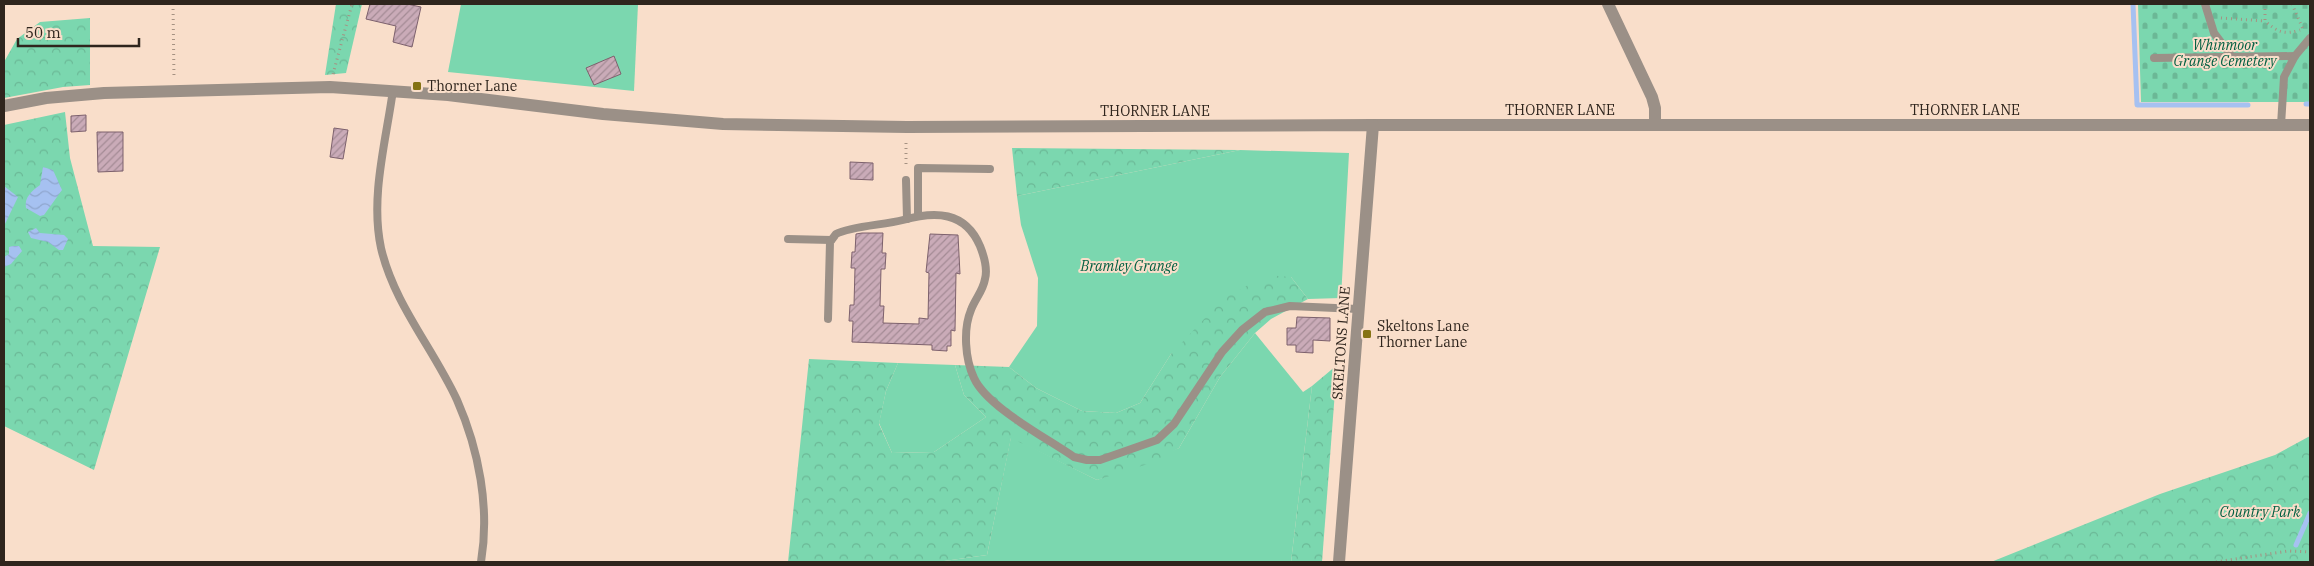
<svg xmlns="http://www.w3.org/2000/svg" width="2314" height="566" font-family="'IBM Plex Serif',serif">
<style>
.green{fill:#7bd7af}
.forest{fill:url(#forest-crowns)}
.cemetery{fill:url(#cemetery-stones)}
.water{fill:url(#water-waves)}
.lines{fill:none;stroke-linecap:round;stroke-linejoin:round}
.stream{stroke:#a6c1f1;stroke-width:5}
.building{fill:url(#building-hatch);stroke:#7d616d}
.path{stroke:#a59182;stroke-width:3;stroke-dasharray:1 4;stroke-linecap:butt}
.service{stroke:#9b9087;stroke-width:8}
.minor{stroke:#9b9087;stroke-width:12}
.tertiary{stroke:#9b9087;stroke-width:12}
.poi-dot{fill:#857314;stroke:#f9deca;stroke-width:2}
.labels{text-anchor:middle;stroke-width:4;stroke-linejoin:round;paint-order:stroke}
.park-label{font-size:14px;font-style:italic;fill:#005f41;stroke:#f9deca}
.poi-label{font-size:14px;fill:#2f251d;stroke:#f9deca;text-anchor:start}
.street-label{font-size:14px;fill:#2f251d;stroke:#f9deca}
</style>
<defs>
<pattern id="forest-crowns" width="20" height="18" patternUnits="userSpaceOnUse" patternTransform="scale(1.25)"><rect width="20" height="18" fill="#7bd7af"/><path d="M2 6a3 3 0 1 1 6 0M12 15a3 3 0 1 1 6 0" fill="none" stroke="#6bb896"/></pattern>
<pattern id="cemetery-stones" width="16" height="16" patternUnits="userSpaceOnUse" patternTransform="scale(1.25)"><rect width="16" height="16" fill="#7bd7af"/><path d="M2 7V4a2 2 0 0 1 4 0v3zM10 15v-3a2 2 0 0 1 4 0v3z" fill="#6bb896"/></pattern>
<pattern id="water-waves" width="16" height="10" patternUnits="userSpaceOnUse" patternTransform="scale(1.25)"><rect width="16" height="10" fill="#a6c1f1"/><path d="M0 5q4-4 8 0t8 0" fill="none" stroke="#8fa6ce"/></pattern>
<pattern id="building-hatch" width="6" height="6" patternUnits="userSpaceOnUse" patternTransform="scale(1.25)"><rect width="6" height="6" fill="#caabb8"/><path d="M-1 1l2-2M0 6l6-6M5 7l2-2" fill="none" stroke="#a48b95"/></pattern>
</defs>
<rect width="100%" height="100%" fill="#f9deca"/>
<!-- green -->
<g class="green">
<polygon points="461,4 638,4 634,91 448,72"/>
<polygon points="1240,150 1349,153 1341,298 1308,299 1291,277 1171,354 1140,403 1116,413 1082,411 1036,388 1009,367 1037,326 1038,278 1021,225 1017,196"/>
<polygon points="1255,333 1303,392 1312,386 1291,562 937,562 987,555 1011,437 1097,480 1179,448 1220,377"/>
<polygon points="898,363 955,365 964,395 986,417 934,452 892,453 879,423 886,391"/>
</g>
<!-- forest -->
<g class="forest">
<polygon points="336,4 362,4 346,73 325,75"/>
<polygon points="90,18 90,85 63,87 4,98 4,62 17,39 40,22"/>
<polygon points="65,112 70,158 93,246 160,247 94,470 4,426 4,125"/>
<polygon points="1012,148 1240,150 1017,196"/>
<polygon points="1266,275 1291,277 1308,299 1271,319 1255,333 1220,377 1179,448 1151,463 1097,480 1011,438 987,555 937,562 788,562 809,359 898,363 886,391 879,424 892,453 934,452 986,417 964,395 955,365 1009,367 1036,388 1082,411 1116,413 1140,403 1171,354 1223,299"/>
<polygon points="1337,365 1322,562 1291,562 1312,386"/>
<polygon points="2310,436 2310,562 1991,562 2160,494 2275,455"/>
</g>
<!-- cemetery -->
<polygon class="cemetery" points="2138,4 2310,4 2310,102 2141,102"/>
<!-- water -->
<g class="water">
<path d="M43,167L53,170L62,190L44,215L40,216L26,208C24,197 32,191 40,185Z"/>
<polygon points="4,186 18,197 4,226"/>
<polygon points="36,228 40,233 64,235 68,239 63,250 59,250 48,242 31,238 28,232"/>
<polygon points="13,246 19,246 22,251 11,264 4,267 4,257 9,254 9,247"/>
</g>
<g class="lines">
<!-- stream -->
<g class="stream">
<polyline points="2133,4 2137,105 2248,105"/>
<polyline points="2306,104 2310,104"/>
<polyline points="2296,545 2310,513"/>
</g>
</g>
<!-- building -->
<g class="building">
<polygon points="370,4 407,4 421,7 412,47 393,42 396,26 366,19"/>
<polygon points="614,56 621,74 594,85 586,68"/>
<polygon points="86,115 86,131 71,132 71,116"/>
<polygon points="334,128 348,130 343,159 330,157"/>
<polygon points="97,132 123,132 123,171 98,172"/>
<polygon points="850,162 873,163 873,180 850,179"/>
<polygon points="862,233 883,233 882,253 886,253 885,269 881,269 880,306 884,306 883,323 919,324 919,318 928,319 929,273 926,272 930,234 958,235 960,274 956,273 955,331 951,330 951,346 947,346 947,351 932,350 932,345 852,342 853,321 849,321 850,305 854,305 855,268 851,268 852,252 855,252 856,234"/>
<polygon points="1297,317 1330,318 1330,341 1313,340 1313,353 1296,352 1296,345 1287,345 1287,328 1296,328"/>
</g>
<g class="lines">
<!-- path -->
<g class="path">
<polyline points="173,4 174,78"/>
<path d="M2265,4V21C2277,32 2285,35 2300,30"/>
<polyline points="2292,4 2303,29"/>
<polyline points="2221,18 2265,21"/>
<polyline points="333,74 352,4"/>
<polyline points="906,164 906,140"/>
<polyline points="2216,562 2288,551 2310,552"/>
</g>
<!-- service -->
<g class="service">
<polyline points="2205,4 2214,33 2232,57"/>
<polyline points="2154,58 2295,56"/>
<path d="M393,90C386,141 370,197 381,248C394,304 433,348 457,400C479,450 490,508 481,562"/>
<polyline points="2281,125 2284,77 2295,56 2310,38"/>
<polyline points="906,180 907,219"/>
<polyline points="918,216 918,168 990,169"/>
<polyline points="788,239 831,240"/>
<path d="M828,319L830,242L836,234C851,226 884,225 903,220C935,211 965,211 980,246C984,256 988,268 985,279C983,291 975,299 971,310C963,329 965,359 974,378C987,407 1047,438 1074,457L1087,460H1100L1157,440L1174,424L1222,352L1242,330L1265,312L1290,306L1358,309"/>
</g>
<!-- minor -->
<g class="minor">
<polyline points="1608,4 1652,97 1655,108 1655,125"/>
<polyline points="1373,125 2310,125"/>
</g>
<!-- tertiary -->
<polyline class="tertiary" points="4,106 46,98 104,93 330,87 448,95 603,114 723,124 907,127 1373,125 1339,562"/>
</g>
<!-- markers -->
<g class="poi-dot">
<rect x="412" y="81" width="10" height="10" rx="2.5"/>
<rect x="1362" y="329" width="10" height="10" rx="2.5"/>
</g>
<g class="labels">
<!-- park labels -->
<g class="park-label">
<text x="2225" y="50">Whinmoor<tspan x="2225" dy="16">Grange Cemetery</tspan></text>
<text x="1129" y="271">Bramley Grange</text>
<text x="2260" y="517">Country Park</text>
</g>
<!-- poi labels -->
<g class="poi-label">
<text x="427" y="91">Thorner Lane</text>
<text x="1377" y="331">Skeltons Lane<tspan x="1377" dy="16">Thorner Lane</tspan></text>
</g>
<!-- street labels -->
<g class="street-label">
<text x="1560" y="115">THORNER LANE</text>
<text x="1965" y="115">THORNER LANE</text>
<text x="1155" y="116">THORNER LANE</text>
<text transform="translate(1341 343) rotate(-86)" y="5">SKELTONS LANE</text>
</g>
</g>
<!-- border -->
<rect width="2314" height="566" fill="none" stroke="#2f251d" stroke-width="10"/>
<!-- scale -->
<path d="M18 38v8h121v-8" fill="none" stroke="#2f251d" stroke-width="2.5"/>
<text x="25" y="38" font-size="15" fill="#2f251d" stroke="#f9deca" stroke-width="4" paint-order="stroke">50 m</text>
</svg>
